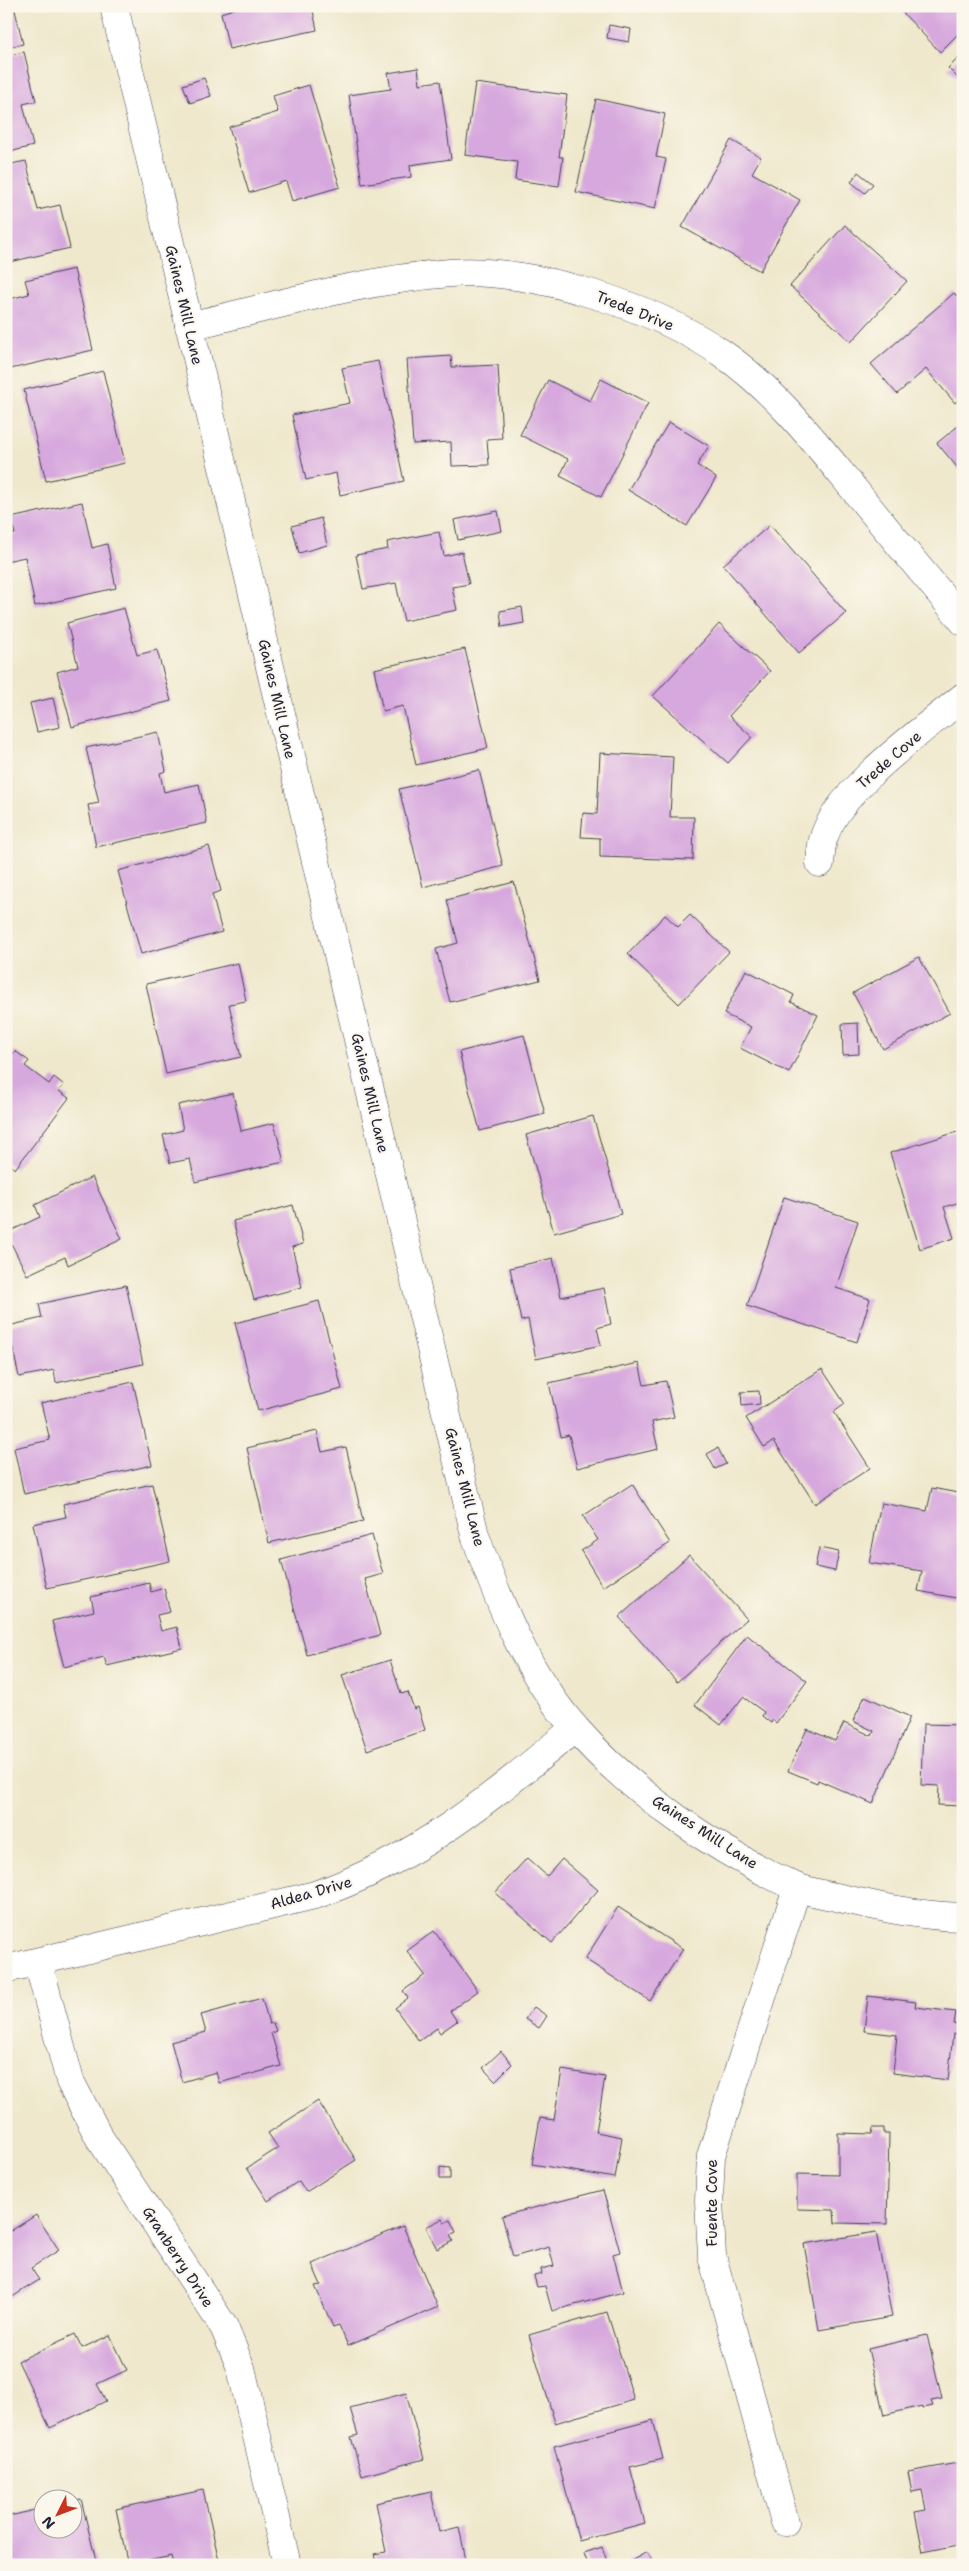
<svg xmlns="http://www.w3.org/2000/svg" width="969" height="2571" font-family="'Shantell Sans',sans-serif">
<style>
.building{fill:#d7a8de}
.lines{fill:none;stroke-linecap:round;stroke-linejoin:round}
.minor-casing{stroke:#414051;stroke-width:29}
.minor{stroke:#fff;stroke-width:28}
.labels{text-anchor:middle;stroke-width:4;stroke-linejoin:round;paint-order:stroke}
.street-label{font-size:15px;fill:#22223b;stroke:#fbf7ec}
</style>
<rect width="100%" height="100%" fill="#fbf7ec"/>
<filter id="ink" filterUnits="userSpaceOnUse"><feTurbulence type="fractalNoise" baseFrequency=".02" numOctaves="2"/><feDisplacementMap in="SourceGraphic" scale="10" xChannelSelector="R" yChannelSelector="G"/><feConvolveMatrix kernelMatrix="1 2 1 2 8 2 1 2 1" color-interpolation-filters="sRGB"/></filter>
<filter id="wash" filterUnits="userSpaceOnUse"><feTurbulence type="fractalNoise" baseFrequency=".0096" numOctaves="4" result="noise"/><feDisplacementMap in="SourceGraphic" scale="20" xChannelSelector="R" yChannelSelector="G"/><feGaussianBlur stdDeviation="1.12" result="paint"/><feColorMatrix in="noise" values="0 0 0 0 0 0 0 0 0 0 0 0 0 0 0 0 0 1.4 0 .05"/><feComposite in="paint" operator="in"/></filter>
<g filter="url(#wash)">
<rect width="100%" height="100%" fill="#efe8cc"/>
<g id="blocks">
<!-- building -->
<g class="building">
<polygon points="6,6 14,6 23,44 6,48"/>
<polygon points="242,6 312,6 317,30 229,49 221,13"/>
<polygon points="373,6 391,6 377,14"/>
<polygon points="908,6 963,6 963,29 940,52 902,12"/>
<polygon points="609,25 631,29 629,42 607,38"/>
<polygon points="24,52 36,101 23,104 33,146 6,153 6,56"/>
<polygon points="963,54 963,83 948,68"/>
<polygon points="418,68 420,84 440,81 451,159 410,165 411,177 362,184 349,95 391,89 388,73"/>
<polygon points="204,78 211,96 190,103 183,85"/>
<polygon points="475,83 567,95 559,157 563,157 559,186 515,180 517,162 465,155"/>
<polygon points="309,85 340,187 292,201 286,181 249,193 229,127 278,112 273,96"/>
<polygon points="596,99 665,114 656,157 666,159 655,209 576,192"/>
<polygon points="731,140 761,157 752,173 800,200 760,271 682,227"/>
<polygon points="26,161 38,210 60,205 70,248 6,263 6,165"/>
<polygon points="858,172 873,184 865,193 851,182"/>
<polygon points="845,225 907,281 851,342 790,286"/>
<polygon points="74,269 93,350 6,370 6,300 29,294 25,280"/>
<polygon points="954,293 963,303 963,396 955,403 926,369 897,394 871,364"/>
<polygon points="451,356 452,367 498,365 502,438 487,439 489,465 452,466 451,442 413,444 407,359"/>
<polygon points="378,361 404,481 340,495 336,473 306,480 292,415 350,403 342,368"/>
<polygon points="103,371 125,463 46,481 24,390"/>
<polygon points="601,379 648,403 601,497 560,476 568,459 520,435 548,380 590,401"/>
<polygon points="669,422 709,446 697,465 716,478 687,526 628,490"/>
<polygon points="963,422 963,472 962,473 937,443"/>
<polygon points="82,502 92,548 107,544 116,588 35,606 25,557 6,561 6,535 15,534 11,518"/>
<polygon points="498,511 502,531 458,540 454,520"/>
<polygon points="321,518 327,545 299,553 292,526"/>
<polygon points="770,525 846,613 799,653 723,565"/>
<polygon points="439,532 444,556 462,552 469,584 452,587 457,610 404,621 396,583 363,589 356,555 388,549 387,542"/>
<polygon points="522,607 524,623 502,627 500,611"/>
<polygon points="124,608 137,655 157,650 171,701 72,727 57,672 78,666 67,623"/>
<polygon points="719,624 770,671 729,716 752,737 728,763 653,696"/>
<polygon points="465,649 488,748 416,765 403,706 383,711 374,669"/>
<polygon points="53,698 60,727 37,732 30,703"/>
<polygon points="158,732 166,771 160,773 164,792 199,784 207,823 96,847 88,805 99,803 86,748"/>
<polygon points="600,753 673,757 670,817 694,817 693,860 600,857 600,838 581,837 583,813 597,814"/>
<polygon points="479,770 503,866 423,887 399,789"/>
<polygon points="209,846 221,891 212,894 222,932 141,954 118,871"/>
<polygon points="514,882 540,980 450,1002 436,949 458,943 447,900"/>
<polygon points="665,915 678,927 690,915 729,952 679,1004 628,954"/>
<polygon points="919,957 950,1013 883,1049 853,993"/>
<polygon points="238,963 246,1001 229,1004 241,1057 166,1074 146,984"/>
<polygon points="746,970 794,995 791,1002 818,1015 789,1073 740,1048 751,1027 724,1014"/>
<polygon points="858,1023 859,1054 843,1055 842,1024"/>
<polygon points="524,1035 545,1114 480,1131 459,1052"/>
<polygon points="15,1051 29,1061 25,1066 49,1084 54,1077 64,1085 59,1091 69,1098 15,1169 6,1162 6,1056 9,1058"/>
<polygon points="233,1093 241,1131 274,1123 284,1162 195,1182 190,1159 170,1163 163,1135 183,1130 178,1105"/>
<polygon points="593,1116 621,1214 554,1233 526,1135"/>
<polygon points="963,1130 963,1201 944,1207 954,1238 920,1249 890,1153"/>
<polygon points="92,1177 122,1239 68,1265 65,1257 27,1275 6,1233 40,1217 35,1205"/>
<polygon points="784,1197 858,1221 836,1288 870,1299 857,1342 747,1306"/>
<polygon points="293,1205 303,1244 292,1247 302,1287 254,1300 233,1221"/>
<polygon points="553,1258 561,1297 604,1288 611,1324 597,1328 601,1345 536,1359 528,1319 521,1321 510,1268"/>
<polygon points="126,1285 143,1364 56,1383 54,1370 19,1377 8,1326 42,1318 39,1304"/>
<polygon points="319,1301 342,1389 258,1411 235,1323"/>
<polygon points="639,1363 644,1385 666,1381 674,1417 652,1422 658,1449 577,1468 569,1435 561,1437 549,1383"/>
<polygon points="822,1369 845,1404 834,1412 870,1468 815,1504 774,1441 764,1447 746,1418"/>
<polygon points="133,1382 152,1465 24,1494 14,1448 50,1440 41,1403"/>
<polygon points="759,1391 760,1404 742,1406 741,1392"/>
<polygon points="317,1431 322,1452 346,1447 363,1521 269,1543 247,1448"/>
<polygon points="718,1448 726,1464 715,1469 707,1454"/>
<polygon points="152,1484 170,1561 47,1588 33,1524 66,1517 63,1504"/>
<polygon points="632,1484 670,1543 603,1587 581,1551 598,1540 583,1516"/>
<polygon points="932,1488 963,1494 962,1599 918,1591 922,1571 869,1563 881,1503 927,1511"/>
<polygon points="372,1535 383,1574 365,1579 380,1635 307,1655 281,1560"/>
<polygon points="819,1548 839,1552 835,1571 815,1567"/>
<polygon points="689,1555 747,1619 677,1682 619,1617"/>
<polygon points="149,1583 151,1592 164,1588 170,1612 157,1615 161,1631 177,1627 182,1648 107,1666 104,1657 64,1667 52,1621 94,1611 91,1597"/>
<polygon points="747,1635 807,1681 776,1723 773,1720 771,1723 762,1716 764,1712 743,1697 721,1725 695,1705"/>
<polygon points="390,1660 401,1694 408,1692 414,1709 418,1707 425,1730 367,1750 342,1675"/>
<polygon points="865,1696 910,1717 873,1804 818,1780 817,1783 788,1771 807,1729 835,1741 844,1723 872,1736 874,1731 853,1721"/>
<polygon points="923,1724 963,1725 963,1806 938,1805 939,1786 921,1785"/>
<polygon points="527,1858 547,1876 562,1859 598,1890 552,1943 495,1893"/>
<polygon points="618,1907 683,1949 650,2001 585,1959"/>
<polygon points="434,1931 478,1991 450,2011 457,2021 440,2033 437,2028 419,2041 395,2008 408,1998 403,1991 425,1975 407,1951"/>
<polygon points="868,1996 916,2002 915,2007 956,2012 954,2024 959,2025 957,2035 953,2034 948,2080 893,2073 897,2035 864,2031"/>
<polygon points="262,1998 269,2024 273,2023 276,2031 271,2033 281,2066 219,2083 216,2072 182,2082 171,2042 206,2032 201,2015"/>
<polygon points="534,2007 547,2016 539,2028 525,2019"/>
<polygon points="501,2051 512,2064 495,2081 483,2068"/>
<polygon points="562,2070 605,2077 596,2132 622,2137 615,2178 532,2164 540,2118 554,2120"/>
<polygon points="318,2101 356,2160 306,2192 299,2181 268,2201 247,2168 278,2148 268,2133"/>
<polygon points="873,2128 884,2128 884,2134 889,2134 887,2224 835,2223 834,2210 797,2209 797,2174 838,2175 838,2133 872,2134"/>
<polygon points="440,2167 450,2168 450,2179 440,2179"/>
<polygon points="603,2190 620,2252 613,2254 623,2292 552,2311 545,2286 537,2287 534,2276 542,2274 541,2269 554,2266 549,2247 513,2257 502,2216"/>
<polygon points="36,2215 59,2250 31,2268 39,2280 6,2301 6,2234"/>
<polygon points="442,2219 444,2223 450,2220 456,2232 450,2235 453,2241 437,2249 426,2227"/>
<polygon points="403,2226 438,2307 348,2346 339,2325 333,2327 315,2286 321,2285 312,2264"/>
<polygon points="876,2232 892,2317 819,2330 804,2244"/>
<polygon points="607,2312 634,2400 555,2423 529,2335"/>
<polygon points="75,2334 82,2348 110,2335 127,2370 97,2384 106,2401 50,2428 18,2361"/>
<polygon points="927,2335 942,2399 931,2401 933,2406 922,2408 922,2406 884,2415 868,2349"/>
<polygon points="406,2393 424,2459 362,2476 351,2437 358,2435 350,2408"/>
<polygon points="653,2420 663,2459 630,2467 645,2523 579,2541 554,2446"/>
<polygon points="963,2462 963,2544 923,2552 915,2512 926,2510 922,2490 912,2492 908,2472"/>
<polygon points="203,2490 220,2565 174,2565 172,2556 128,2565 116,2509"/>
<polygon points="431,2491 439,2532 459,2527 467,2565 378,2565 375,2554 386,2552 376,2503"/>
<polygon points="81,2499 97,2565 9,2565 6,2554 6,2517 42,2508 42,2528 72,2528 72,2501"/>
<polygon points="602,2547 607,2561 588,2565 584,2553"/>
<polygon points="647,2552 655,2565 624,2565"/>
</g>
</g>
</g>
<g filter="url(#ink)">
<use href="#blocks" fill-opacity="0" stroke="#414051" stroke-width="1"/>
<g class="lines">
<!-- minor casing -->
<g class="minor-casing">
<g id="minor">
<path d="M114,6L475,1535C499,1603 527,1674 576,1729C632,1793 718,1852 796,1887C808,1892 823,1894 836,1897C879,1907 918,1916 963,1917"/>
<path d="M189,326C275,306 361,280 450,273C490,269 547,280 586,292C635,306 681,325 723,354C772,388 811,437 848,482C886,529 925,575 963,621"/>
<path d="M820,863C821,856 821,847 823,840C836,791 923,730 963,697"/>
<polyline points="38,1962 70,2081 99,2137 224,2327 241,2368 287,2565"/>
<path d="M6,1969L315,1895C418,1860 493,1796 575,1728"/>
<polyline points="785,2522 712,2256 709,2201 711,2156 797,1888"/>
</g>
</g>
<!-- minor -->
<use href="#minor" class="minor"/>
</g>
</g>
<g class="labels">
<!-- street labels -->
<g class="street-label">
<text transform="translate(184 305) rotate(77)" y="5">Gaines Mill Lane</text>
<text transform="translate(635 311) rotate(22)" y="5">Trede Drive</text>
<text transform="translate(277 699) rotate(77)" y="5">Gaines Mill Lane</text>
<text transform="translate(889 760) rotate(-41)" y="5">Trede Cove</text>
<text transform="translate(370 1093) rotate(77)" y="5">Gaines Mill Lane</text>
<text transform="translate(465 1487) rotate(76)" y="5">Gaines Mill Lane</text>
<text transform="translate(705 1832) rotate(33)" y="5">Gaines Mill Lane</text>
<text transform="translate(311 1893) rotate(-16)" y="5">Aldea Drive</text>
<text transform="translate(712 2203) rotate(-90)" y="5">Fuente Cove</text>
<text transform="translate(178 2257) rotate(57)" y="5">Granberry Drive</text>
</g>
</g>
<!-- margin -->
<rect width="969" height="2571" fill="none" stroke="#fbf7ec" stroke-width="25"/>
<!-- north arrow -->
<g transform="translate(58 2514) rotate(228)"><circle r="24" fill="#fbf7ec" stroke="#a4a2a5"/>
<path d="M0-4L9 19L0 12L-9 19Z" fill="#c8321e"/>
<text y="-8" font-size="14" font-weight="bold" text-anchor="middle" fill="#22223b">N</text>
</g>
</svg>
